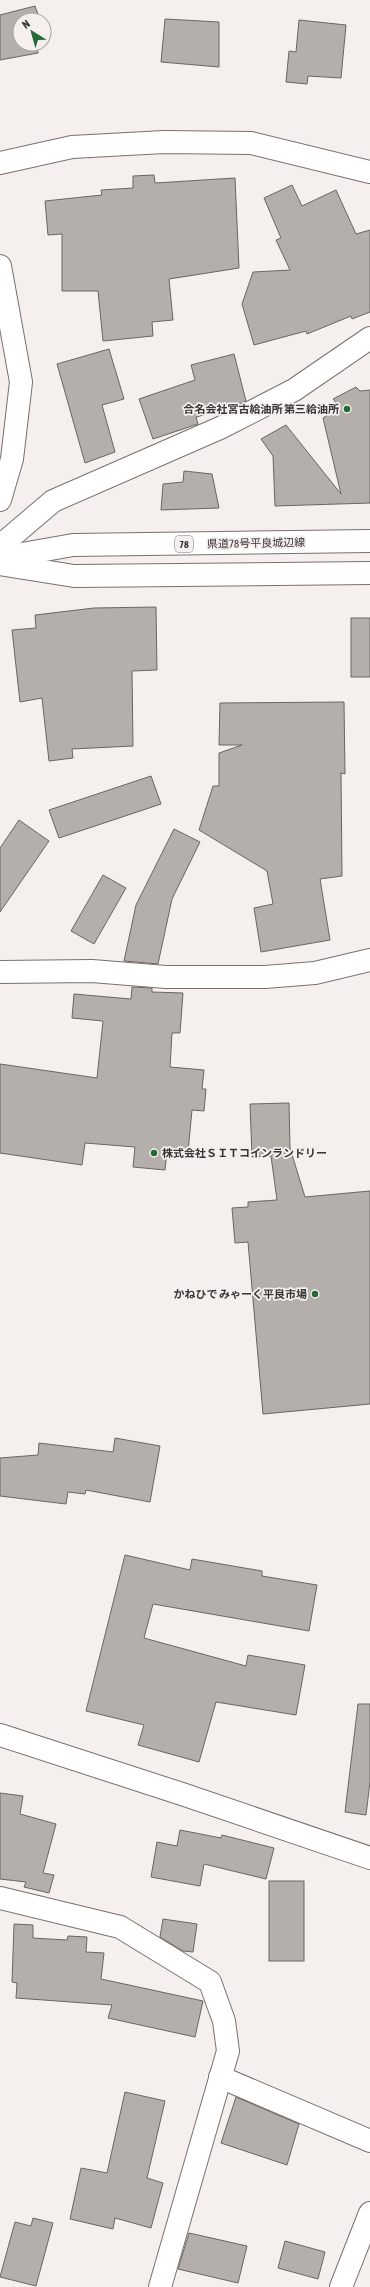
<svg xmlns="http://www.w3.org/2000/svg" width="370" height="2287" font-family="'Asap Condensed','Noto Sans JP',sans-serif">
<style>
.building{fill:#b4afab;stroke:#6a6662}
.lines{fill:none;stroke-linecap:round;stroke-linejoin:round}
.minor-casing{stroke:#77716f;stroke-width:24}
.tertiary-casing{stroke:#77716f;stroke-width:24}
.primary-casing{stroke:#77716f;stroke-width:24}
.minor{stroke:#fff;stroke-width:22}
.tertiary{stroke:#fff;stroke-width:22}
.primary{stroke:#fff;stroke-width:22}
.poi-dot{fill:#236a36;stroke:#f5efed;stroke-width:1.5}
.labels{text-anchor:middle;stroke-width:3.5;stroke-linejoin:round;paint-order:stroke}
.shield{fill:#f5efed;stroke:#716e6d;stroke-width:1}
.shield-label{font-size:10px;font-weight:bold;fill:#393636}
.poi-label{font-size:11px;font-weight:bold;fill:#393636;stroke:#f5efed;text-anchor:end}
.street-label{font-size:11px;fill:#393636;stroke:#f5efed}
</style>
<rect width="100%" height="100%" fill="#f5efed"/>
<!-- building -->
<g class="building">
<polygon points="35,6 40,20 20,20 20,44 37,44 38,53 0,60 0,15"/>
<polygon points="165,19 219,22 219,67 161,62"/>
<polygon points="299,20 346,25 341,78 308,76 307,84 286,82 289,51 296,52"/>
<polygon points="154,175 155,183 235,178 239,268 169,279 173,320 152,322 153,336 103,341 98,291 62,291 62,234 48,235 45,201 102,195 101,190 133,188 133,176"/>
<polygon points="292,185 302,206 336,190 356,234 370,230 370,312 352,319 351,316 307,334 306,331 254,345 242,304 253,272 290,270 276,240 281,238 264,198"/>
<polygon points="109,349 124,399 102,405 115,452 85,463 57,364"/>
<polygon points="234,354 246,401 234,407 196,417 198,424 153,439 139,399 195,380 191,365"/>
<polygon points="356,387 360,391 370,390 370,503 275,506 273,456 261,439 286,425 341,494 323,418 340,407 333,399"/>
<polygon points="184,471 212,474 219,508 161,510 163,484 183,482"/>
<polygon points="156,607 157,670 132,671 133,746 72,749 73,758 49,761 42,698 20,702 12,630 36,628 35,615 94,608"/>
<rect x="351" y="618" width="19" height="59"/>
<polygon points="344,702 345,774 341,773 342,876 320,879 330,940 261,952 254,908 273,904 267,871 199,830 213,786 219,786 219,753 242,745 219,745 220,703"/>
<polygon points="151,776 161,804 59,838 49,810"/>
<polygon points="19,820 49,841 0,912 0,848"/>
<polygon points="174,829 200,842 172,899 158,964 124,961 136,905"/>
<polygon points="103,875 126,888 94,944 71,931"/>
<polygon points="132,987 152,988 152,992 183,993 180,1033 172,1033 170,1067 204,1070 202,1089 206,1089 204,1111 192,1110 188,1152 167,1151 165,1170 133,1167 135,1147 85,1143 82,1165 0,1153 0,1064 97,1078 103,1021 72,1018 74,994 131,999"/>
<polygon points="289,1103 290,1148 305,1197 370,1191 370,1404 263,1414 248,1242 235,1243 232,1208 248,1207 248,1202 277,1200 271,1156 252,1157 250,1104"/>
<polygon points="115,1438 160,1446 150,1502 86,1490 85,1494 68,1492 66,1504 0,1496 0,1458 38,1455 39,1443 113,1452"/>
<polygon points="125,1555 190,1570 192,1559 262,1571 262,1576 317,1585 309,1631 153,1604 144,1638 246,1666 248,1655 305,1665 296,1715 216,1702 199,1762 138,1745 144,1725 86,1711"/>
<polygon points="358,1704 370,1704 370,1782 366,1815 345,1812"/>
<polygon points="0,1793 23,1796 20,1814 56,1824 43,1873 54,1875 49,1893 24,1887 26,1882 0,1879"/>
<polygon points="180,1830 221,1838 222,1835 274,1848 266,1879 204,1864 200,1886 151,1877 157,1842 177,1846"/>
<rect x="269" y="1881" width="35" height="80"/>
<polygon points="163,1919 197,1924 193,1952 183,1951 160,1937"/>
<polygon points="14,1924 33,1925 33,1938 67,1940 68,1936 87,1937 86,1952 104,1953 101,1979 203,2001 195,2037 108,2018 112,2005 16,1998 17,1983 12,1982"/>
<polygon points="125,2092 165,2101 147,2178 163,2183 151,2228 115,2218 113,2229 70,2219 81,2168 107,2173"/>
<polygon points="236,2097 299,2124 287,2165 221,2143"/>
<polygon points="33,2218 53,2223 36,2286 0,2277 15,2222 31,2226"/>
<polygon points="189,2233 247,2246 238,2283 178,2269"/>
<polygon points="285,2241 325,2252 318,2279 278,2268"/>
</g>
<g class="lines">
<!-- minor casing -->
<g class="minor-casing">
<g id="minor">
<polyline points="0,546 53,501 220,428 294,390 370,338"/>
<polyline points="0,972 92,971 166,977 265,977 315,973 370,960"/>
<polyline points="0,1898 120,1927 210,1982 224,2021 228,2051 160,2287"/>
<polyline points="220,2077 370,2141"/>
<polyline points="341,2287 370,2213"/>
</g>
</g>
<!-- tertiary casing -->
<g class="tertiary-casing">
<g id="tertiary">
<polyline points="0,163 72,147 164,142 251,143 370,172"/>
<polyline points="0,266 21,382 12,459 0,500"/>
<polyline points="0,1735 182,1794 370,1858"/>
</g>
</g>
<!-- primary casing -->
<g class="primary-casing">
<g id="primary">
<polyline points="0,558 73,545 370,541"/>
<polyline points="0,564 74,576 370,573"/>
</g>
</g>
<!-- minor -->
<use href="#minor" class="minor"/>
<!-- tertiary -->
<use href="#tertiary" class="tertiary"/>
<!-- primary -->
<use href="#primary" class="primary"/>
</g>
<!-- markers -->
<g class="poi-dot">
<circle cx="347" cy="409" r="4"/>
<circle cx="154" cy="1153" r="4"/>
<circle cx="315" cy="1294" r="4"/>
</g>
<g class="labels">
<!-- shield labels -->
<rect class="shield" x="175" y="536" width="18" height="16" rx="3"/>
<g class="shield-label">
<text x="184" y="548">78</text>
</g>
<!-- poi labels -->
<g class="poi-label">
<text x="339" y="413">合名会社宮古給油所 第三給油所</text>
<text x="162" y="1157" text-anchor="start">株式会社ＳＩＴコインランドリー</text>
<text x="307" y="1298">かねひで みゃーく平良市場</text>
</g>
<!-- street labels -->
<g class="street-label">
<text transform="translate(256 543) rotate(-1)" y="4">県道78号平良城辺線</text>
</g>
</g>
<!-- north arrow -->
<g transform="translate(32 32) rotate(323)"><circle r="19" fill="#f5efed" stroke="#aaa5a4"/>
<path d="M0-3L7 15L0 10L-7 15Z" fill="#236a36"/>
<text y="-6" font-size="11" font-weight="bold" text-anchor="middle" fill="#393636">N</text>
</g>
</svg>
